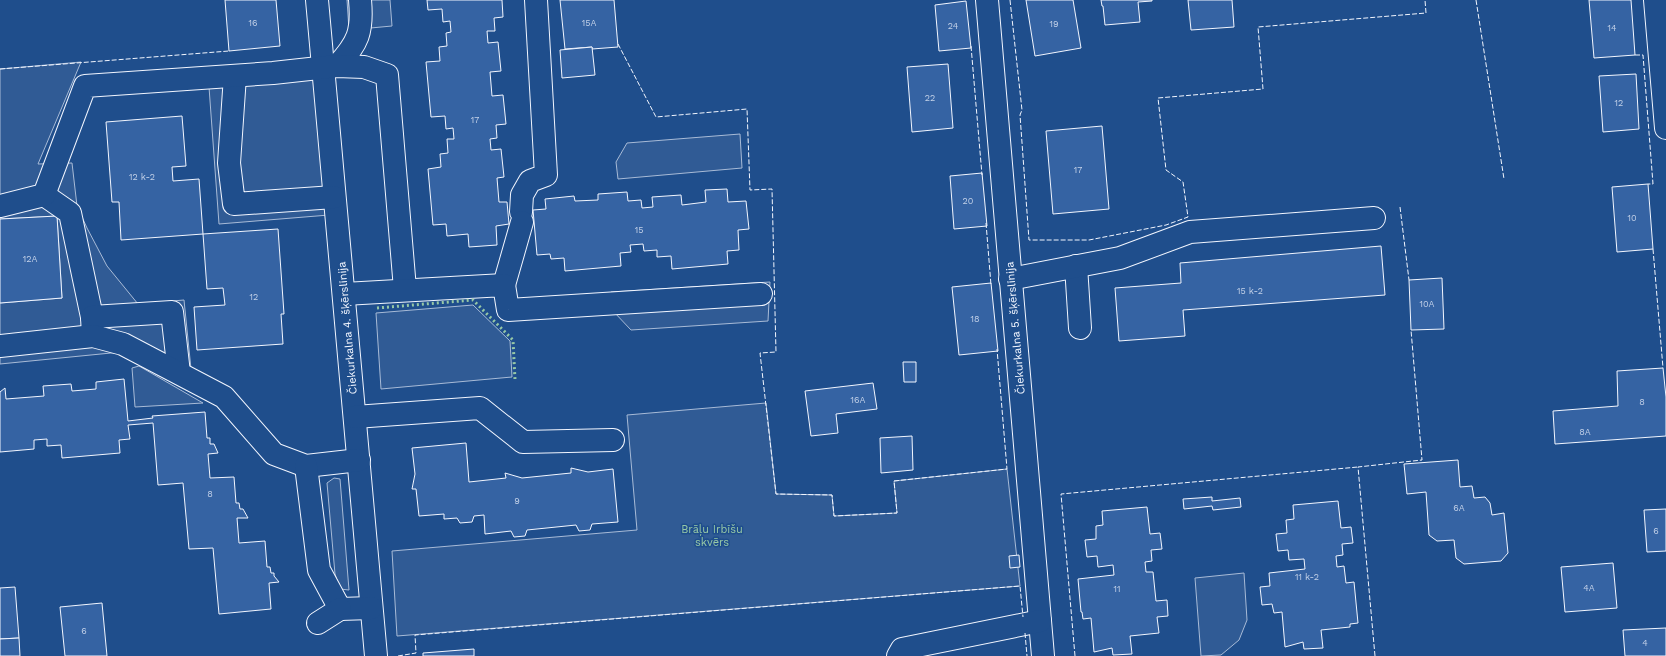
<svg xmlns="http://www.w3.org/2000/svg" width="1666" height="656" font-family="'Work Sans',sans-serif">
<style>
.built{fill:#305b95;stroke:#a8bbd7}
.building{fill:#3563a3;stroke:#f2f6ff}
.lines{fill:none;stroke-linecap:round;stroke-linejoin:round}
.minor-casing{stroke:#f2f6ff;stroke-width:24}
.minor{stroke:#1f4e8c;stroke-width:22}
.hedge{stroke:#97c8a6;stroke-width:3;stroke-dasharray:2 3;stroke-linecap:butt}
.fence{stroke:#f2f6ff;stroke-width:1;stroke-dasharray:5 2;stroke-linecap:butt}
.labels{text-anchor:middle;stroke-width:3;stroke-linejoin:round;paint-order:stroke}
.number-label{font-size:9px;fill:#c3d1e8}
.street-label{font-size:11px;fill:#f2f6ff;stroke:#1f4e8c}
.park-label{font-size:11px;fill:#97c8a6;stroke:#1f4e8c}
</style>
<rect width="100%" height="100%" fill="#1f4e8c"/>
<!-- built -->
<g class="built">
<polygon points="347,0 390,0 392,26 349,30"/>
<polygon points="81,62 38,164 72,163 77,206 87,228 107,266 138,304 184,300 191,369 121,352 0,364 0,303 62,298 57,216 0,219 0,69"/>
<polygon points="317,79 329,215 219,224 209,87"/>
<polygon points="740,134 742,168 618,179 616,162 627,143"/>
<polygon points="770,282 768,321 631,330 613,311 611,292"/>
<polygon points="473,305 510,341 512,377 381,389 376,313"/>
<polygon points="139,366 203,403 135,407 132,368"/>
<polygon points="766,403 776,494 832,495 834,516 897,513 894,481 1007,469 1020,586 397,636 392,551 637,530 627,415"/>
<polygon points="334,478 340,479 349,590 340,589 335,574 327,483"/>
<polygon points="1244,573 1247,620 1239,640 1221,655 1201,656 1195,578"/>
</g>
<!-- building -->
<g class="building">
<polygon points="225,0 276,0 280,46 229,51"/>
<polygon points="427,0 502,0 503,17 494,18 495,31 487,31 488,43 498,42 501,71 490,72 492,96 503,95 506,124 496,125 497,138 490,139 491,150 501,149 504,177 497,178 499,202 507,202 509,224 496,226 497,245 469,247 468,234 447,236 446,224 433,225 428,169 441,167 440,154 448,153 447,139 454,139 453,128 446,129 445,116 431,117 426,62 440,61 439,47 447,46 446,33 451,32 450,21 443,22 442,9 428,10"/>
<polygon points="560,0 614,0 618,47 592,49 592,47 565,49"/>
<polygon points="1026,0 1073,0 1081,48 1035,56"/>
<polygon points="1101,0 1152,0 1152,1 1138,2 1140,22 1105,25 1103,6 1102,6"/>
<polygon points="1188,0 1232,0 1234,27 1191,30"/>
<polygon points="1589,0 1631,0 1635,55 1594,58"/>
<polygon points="966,1 971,48 939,51 935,5"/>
<polygon points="592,47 595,75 562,78 560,50"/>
<polygon points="948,64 953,128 912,132 907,67"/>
<polygon points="1636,74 1639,129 1603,132 1599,76"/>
<polygon points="182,116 186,166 172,167 173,181 199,179 203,234 121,240 119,202 112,202 106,122"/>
<polygon points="1102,126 1109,209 1053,214 1046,131"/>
<polygon points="982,173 987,226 954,229 950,176"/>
<polygon points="1648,184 1653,249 1617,252 1612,187"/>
<polygon points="727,189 728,202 746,201 749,229 738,230 739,250 727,251 728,264 672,269 671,256 657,257 657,250 644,251 643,244 630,245 631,252 620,253 621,266 565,271 564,258 551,259 550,254 537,255 533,210 546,209 545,199 574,196 575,201 598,200 598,194 627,192 628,201 641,200 642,208 653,207 652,197 681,195 682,205 706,202 705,190"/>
<polygon points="57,216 62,298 0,303 0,219"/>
<polygon points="278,229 284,314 281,314 283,344 197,350 194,307 225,305 223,288 207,289 203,234"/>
<polygon points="1381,246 1385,295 1183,310 1185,336 1119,341 1115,288 1181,283 1180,263"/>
<polygon points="1442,278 1444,329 1411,330 1409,280"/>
<polygon points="991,283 998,351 959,355 952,287"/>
<polygon points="903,362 916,362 916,382 904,382"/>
<polygon points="1663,368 1666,397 1666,436 1555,444 1553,411 1618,406 1617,371"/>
<polygon points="124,379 128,421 153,418 152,416 205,412 207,438 210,438 210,444 214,444 218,453 208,454 210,478 234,477 236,503 239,503 240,509 243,509 248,518 237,518 239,543 265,541 267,567 270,567 271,573 274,573 274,576 279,582 269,583 271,609 219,614 213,548 189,549 183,483 158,485 153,423 128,425 130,439 119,440 120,453 62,458 61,445 47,446 47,439 34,440 34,449 0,452 0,392 5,388 6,399 44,396 43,386 71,384 72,391 96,389 96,382"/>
<polygon points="873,383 877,409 836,414 838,433 811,436 805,391"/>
<polygon points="912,436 913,470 881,473 880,438"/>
<polygon points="466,443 469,482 506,478 505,473 522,478 571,473 571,468 588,472 613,469 618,522 592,524 590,530 579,531 576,525 527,530 525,536 514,537 511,531 485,534 484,515 474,516 472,522 460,523 457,518 444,519 444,514 419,516 416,489 412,489 415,474 412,448"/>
<polygon points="1458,460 1460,487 1472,486 1474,498 1485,497 1490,503 1492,515 1504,513 1508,553 1501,561 1464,564 1456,558 1454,540 1437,541 1429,535 1426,492 1407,494 1404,464"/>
<polygon points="1212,497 1212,501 1240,498 1241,507 1213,510 1212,506 1184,509 1183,499"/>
<polygon points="1338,501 1341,528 1351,527 1353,543 1342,544 1343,555 1336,556 1337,567 1344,566 1346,583 1354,582 1358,623 1350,624 1350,627 1321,630 1323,648 1304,649 1303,642 1285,647 1282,612 1274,613 1272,604 1262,605 1260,587 1270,586 1269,573 1305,569 1304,559 1289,560 1288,550 1278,551 1276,534 1287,533 1286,520 1294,519 1293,505"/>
<polygon points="1147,507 1150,534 1160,533 1162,549 1151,550 1152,561 1145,562 1146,572 1153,572 1156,601 1167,600 1168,616 1157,617 1159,633 1130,636 1132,654 1113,655 1112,648 1094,652 1091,618 1083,619 1082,612 1081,612 1078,579 1114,575 1113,565 1098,567 1097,556 1087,557 1085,540 1096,539 1096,526 1103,525 1102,511"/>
<polygon points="1666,509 1666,551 1647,552 1644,510"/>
<polygon points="1019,555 1020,567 1010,568 1009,556"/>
<polygon points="1613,563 1617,608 1565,612 1561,567"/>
<polygon points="15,587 19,638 0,639 0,588"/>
<polygon points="102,603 107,656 65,656 60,607"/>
<polygon points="1666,628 1666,656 1625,656 1623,630"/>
<polygon points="19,638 20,656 0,656 0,639"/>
<polygon points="474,649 474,656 423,656 423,653"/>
</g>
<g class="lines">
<!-- minor casing -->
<g class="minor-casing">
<g id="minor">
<polyline points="317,0 376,656"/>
<polyline points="987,0 1043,656"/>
<polyline points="1655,0 1666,128"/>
<path d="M337,66C358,43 363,32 360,0"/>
<polyline points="235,76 229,163 234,204 334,197"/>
<polyline points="44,195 70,213 92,317 93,336"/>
<polyline points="0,206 44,195 85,86 273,73 337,66 364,67 387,75 405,289"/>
<polyline points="521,212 522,195 530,181 546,175 536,0"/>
<polyline points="1076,266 1080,328"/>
<polyline points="1010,279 1120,258 1190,232 1374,218"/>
<polyline points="504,285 522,222"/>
<polyline points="344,294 504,285 508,310 761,294"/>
<polyline points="92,317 172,312 179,373"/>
<polyline points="0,346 93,336 123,344 224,397 274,454 306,466 359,460"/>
<polyline points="355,417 480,408 523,442 613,440"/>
<polyline points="306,466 319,570 340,609 371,608"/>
<polyline points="318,623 340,609"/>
<polyline points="898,656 902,649 1040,621"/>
</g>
</g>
<!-- minor -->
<use href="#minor" class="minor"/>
<!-- hedge -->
<polyline class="hedge" points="377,308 473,300 513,340 515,380"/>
<!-- fence -->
<g class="fence">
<polyline points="1010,0 1022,110 1020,115 1029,240 1089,240 1166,225 1188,217 1183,182 1166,170 1158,98 1263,89 1258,27 1426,13 1425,0"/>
<polyline points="1476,0 1504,179"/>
<polyline points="618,44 656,117 747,109 750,190 772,189 776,352 760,353 776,494 832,495 834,516 897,513 894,481 1007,469 997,349"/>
<polyline points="971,46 982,175"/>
<polyline points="1635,55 1643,55 1653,184 1648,184"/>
<polyline points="0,69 229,51"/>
<polyline points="1400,207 1409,280"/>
<polyline points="986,223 991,285"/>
<polyline points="1653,249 1663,368"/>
<polyline points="1025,633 1027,656"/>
<polyline points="398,656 416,653 415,635 1020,586 1023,617"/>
<polyline points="1075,656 1061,494 1358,467"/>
<polyline points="1375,656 1358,467 1422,460 1411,330"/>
</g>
</g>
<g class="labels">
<!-- number labels -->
<g class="number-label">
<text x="253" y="26">16</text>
<text x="589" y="26">15A</text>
<text x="1054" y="27">19</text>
<text x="953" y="29">24</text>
<text x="1612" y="31">14</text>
<text x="930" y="101">22</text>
<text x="1619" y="106">12</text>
<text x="475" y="123">17</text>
<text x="1078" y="173">17</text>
<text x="142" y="180">12 k-2</text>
<text x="968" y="204">20</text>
<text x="1632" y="221">10</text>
<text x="639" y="233">15</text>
<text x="30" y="262">12A</text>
<text x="1250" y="294">15 k-2</text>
<text x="254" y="300">12</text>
<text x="1427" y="307">10A</text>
<text x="975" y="322">18</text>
<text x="858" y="403">16A</text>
<text x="1642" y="405">8</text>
<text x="1585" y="435">8A</text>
<text x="210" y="497">8</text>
<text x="517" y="504">9</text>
<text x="1459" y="511">6A</text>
<text x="1656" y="534">6</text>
<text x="1307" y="580">11 k-2</text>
<text x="1589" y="591">4A</text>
<text x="1117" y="592">11</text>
<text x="84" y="634">6</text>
<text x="1645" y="646">4</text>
</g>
<!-- street labels -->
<g class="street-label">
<text transform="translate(347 328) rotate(-95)" y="4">Čiekurkalna 4. šķērslīnija</text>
<text transform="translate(1015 328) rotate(-95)" y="4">Čiekurkalna 5. šķērslīnija</text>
</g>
<!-- park labels -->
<g class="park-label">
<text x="712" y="533">Brāļu Irbīšu<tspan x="712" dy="13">skvērs</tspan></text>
</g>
</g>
</svg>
